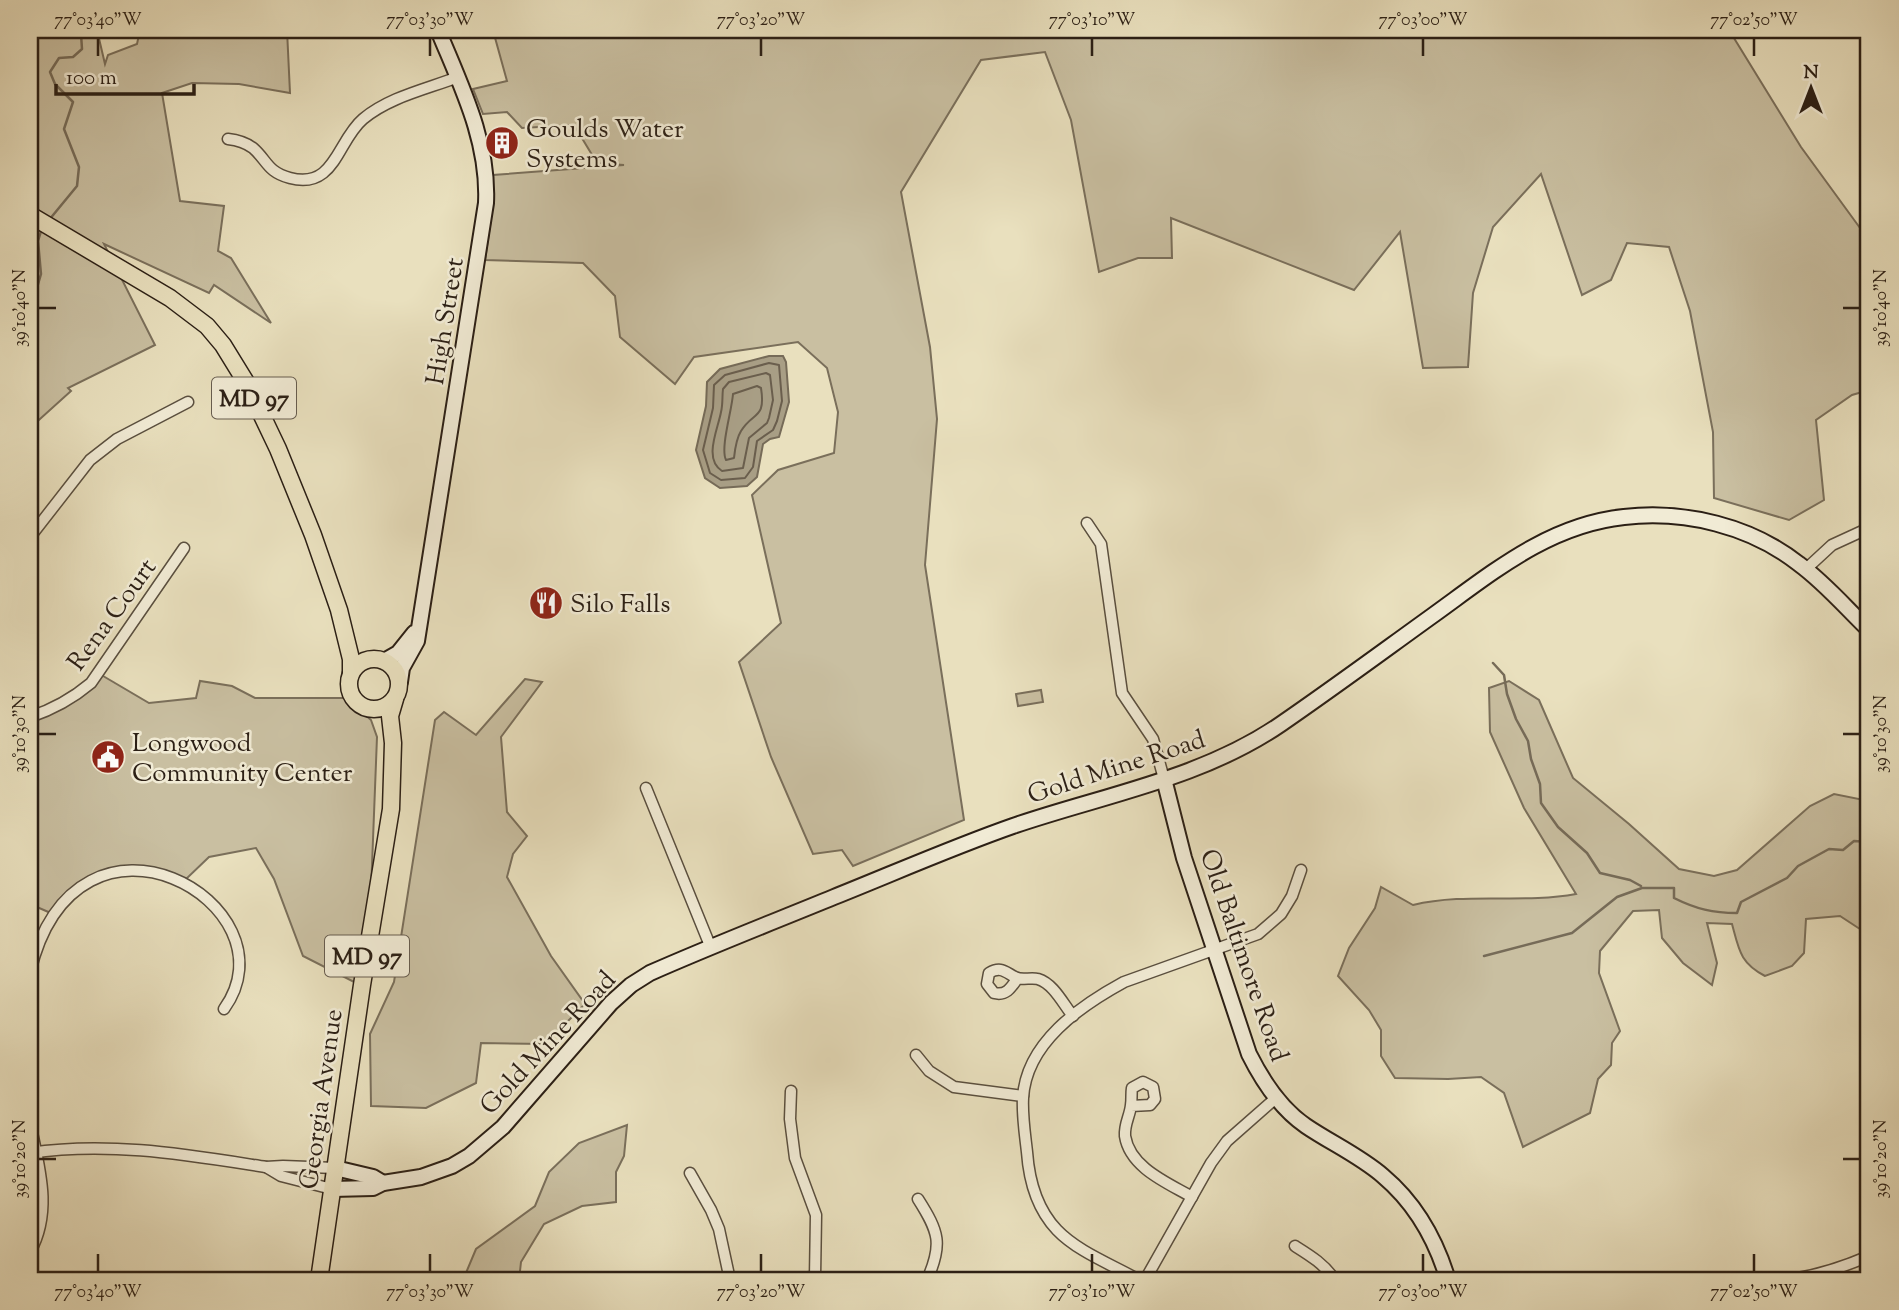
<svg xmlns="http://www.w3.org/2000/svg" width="1899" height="1310" font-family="'Sorts Mill Goudy',serif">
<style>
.green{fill:#c9bfa1;stroke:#7a6f5b;stroke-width:2}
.water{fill:#a89e85;stroke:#766b58;stroke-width:2}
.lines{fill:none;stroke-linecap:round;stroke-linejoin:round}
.shore{stroke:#6a5e4d;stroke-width:2}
.stream{stroke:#766b58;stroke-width:2.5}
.street-casing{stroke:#5a4f3f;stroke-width:13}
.secondary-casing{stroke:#2b1f15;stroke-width:18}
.primary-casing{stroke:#2b1f15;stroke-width:19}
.street{stroke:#f1ebd5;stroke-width:10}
.secondary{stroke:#f1ebd5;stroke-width:14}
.primary{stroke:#e9e0be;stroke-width:16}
.ticks{fill:none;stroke:#2b1f15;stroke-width:2.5}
.labels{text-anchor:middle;stroke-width:5;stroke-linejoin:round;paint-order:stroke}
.shield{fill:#f1ebd5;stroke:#665c4f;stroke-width:2}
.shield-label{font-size:24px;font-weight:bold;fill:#2b1f15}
.poi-label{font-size:26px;fill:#2b1f15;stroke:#f1ebd5;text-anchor:start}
.street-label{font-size:26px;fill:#2b1f15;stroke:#f1ebd5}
.neatline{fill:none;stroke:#2b1f15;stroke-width:2.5}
.ticks-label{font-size:18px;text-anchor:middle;fill:#2b1f15}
</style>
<rect width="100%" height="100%" fill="#e9e0be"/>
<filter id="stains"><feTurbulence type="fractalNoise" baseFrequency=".00286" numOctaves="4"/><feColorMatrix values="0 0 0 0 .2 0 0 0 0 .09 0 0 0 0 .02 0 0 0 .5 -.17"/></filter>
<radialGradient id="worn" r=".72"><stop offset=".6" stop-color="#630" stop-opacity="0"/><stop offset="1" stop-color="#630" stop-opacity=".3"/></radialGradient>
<!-- green -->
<g class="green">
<polygon points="30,30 97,30 105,64 108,55 137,44 140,30 287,30 290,93 239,84 192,83 162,93 180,201 224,206 218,251 231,258 271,323 214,285 209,293 104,244 155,345 68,388 71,391 30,428"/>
<polygon points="498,30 1729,30 1801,147 1860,228 1869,222 1869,390 1852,395 1816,420 1824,500 1789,520 1714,498 1713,432 1690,311 1669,247 1627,243 1611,280 1582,295 1541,174 1493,227 1473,293 1468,367 1423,368 1400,232 1354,290 1171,218 1172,258 1138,258 1099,272 1071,120 1045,52 981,60 901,192 930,347 937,419 925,565 964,820 853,866 842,850 813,854 771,757 739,662 781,623 752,495 778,470 834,453 838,412 827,368 798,342 694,357 675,384 620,337 615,296 583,263 485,260 491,219 493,175 624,165 597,163 574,125 522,128 507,112 483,114 473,89 507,81 494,34"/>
<polygon points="98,673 149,703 196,698 200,681 232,686 255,698 346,698 371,720 377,737 371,891 356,983 303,956 274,879 256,848 209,857 183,882 144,871 93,879 53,914 30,904 30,717 52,710"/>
<polygon points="525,679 542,682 501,737 507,812 527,836 513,854 507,877 551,956 585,1004 545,1044 481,1043 476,1083 426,1108 371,1106 370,1034 394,982 435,720 444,712 476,735"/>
<path d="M1509,681L1539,700L1573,778L1629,824L1679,869L1714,876L1737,870L1810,806L1834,794L1869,801V935L1840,916L1806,919L1804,953L1792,966L1765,976C1740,963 1739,950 1732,924L1707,923L1717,963L1712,985L1683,963L1662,938L1659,910L1633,911L1600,951L1599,973L1620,1031L1612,1043L1611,1065L1598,1079L1590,1113L1523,1147L1504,1093L1481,1077L1448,1079L1395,1078L1381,1056V1030L1369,1010L1338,976L1349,948L1375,908L1381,887L1413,905C1467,892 1522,904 1576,894L1524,808L1490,732L1489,688Z"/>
<polygon points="1041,690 1043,702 1018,706 1016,694"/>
<polygon points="627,1125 624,1156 616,1172 616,1202 582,1206 544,1224 521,1262 519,1280 463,1280 476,1249 535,1206 549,1172 579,1143"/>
</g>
<!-- water -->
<polygon class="water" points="769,356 783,356 786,362 789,402 779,437 770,439 763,444 757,477 747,486 720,488 705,478 696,450 706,406 707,382 720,369"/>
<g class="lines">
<!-- shore -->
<g class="shore">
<polygon points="769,363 779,365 782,401 777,421 773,430 757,441 753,467 745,478 721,480 710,473 703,450 713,408 714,385 725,375"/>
<path d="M766,373L770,375L773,400L769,418L767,423L749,438L743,468L722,471C703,459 718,429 721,412C723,404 722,397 723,389L729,382Z"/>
<path d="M757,386L761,388C766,420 753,411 741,431C736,439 735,449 734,458L726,460C720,448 732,410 733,394Z"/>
</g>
<!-- stream -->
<g class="stream">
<polyline points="49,220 77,186 79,167 64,129 73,102 55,84 50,72 59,58 73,57 82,49 81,34 75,30"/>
<polyline points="30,312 41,274 38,241 42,228"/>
<polyline points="1493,663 1504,675 1507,694 1516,719 1528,741 1531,759 1540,784 1541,803 1558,827 1587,853 1600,873 1630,880 1641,886"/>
<path d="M1484,956L1572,933L1617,897L1642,888H1674V898C1696,909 1713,913 1737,913L1741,902L1787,878L1798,866L1829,849L1843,850L1854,841L1869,842"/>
</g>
<!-- street casing -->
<g class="street-casing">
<g id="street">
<path d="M228,139C237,140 245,142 253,148C267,160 267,172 290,178C335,190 337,141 363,119C389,97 427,89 458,77"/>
<polyline points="1087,523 1101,544 1122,693 1153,739 1164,779"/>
<polyline points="30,537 90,460 117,439 188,402"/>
<polyline points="1806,569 1832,545 1869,528"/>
<path d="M30,717C54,709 72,699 91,683L184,548"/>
<polyline points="646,788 711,948"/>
<path d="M30,972C77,777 299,905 224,1009"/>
<path d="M1017,979C1011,988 1006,996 994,993L987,984L989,973C1001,966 1005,972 1015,977C1022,981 1030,977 1038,979C1054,984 1063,1004 1073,1016"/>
<polyline points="916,1055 929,1071 954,1087 1023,1096"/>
<polyline points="791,1091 790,1119 795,1158 816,1215 815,1277"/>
<path d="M1131,1106L1150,1105L1155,1099L1153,1087L1143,1082L1132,1088C1131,1094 1132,1099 1131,1105C1130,1116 1124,1124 1125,1136C1130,1168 1168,1183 1192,1197"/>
<path d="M30,1123C39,1167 53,1211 30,1252"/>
<path d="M30,1153C109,1141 188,1155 266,1167"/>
<polyline points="690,1173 711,1210 719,1229 730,1280"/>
<polyline points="332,1189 281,1176 266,1167 283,1166 335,1168"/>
<path d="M918,1199C939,1232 943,1244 927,1280"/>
<path d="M1295,1246C1311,1256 1324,1264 1335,1280"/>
<polyline points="598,1278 606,1280"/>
<polyline points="765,1280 815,1277 832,1280"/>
<path d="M1139,1280C1113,1265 1078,1252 1057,1230C1036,1208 1029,1180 1027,1152C1025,1134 1022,1116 1023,1098C1026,1043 1080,1006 1124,982L1258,934L1281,914L1292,896L1301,870"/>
<polyline points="1145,1280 1211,1163 1227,1141 1277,1097"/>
<path d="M1783,1280C1814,1277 1841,1268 1869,1256"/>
</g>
</g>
<!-- secondary casing -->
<g class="secondary-casing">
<g id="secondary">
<polyline points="384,661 398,653 414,633"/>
<path d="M400,682L402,668L417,641L486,203C489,141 461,86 438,30"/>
<path d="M1164,779L1184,858L1249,1054C1262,1080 1281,1109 1306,1126C1331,1143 1360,1156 1383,1176C1415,1203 1436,1240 1448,1280"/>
<polyline points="335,1168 373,1177 383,1183"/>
<path d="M332,1189L373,1188L383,1183L421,1177L452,1166L469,1156L503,1127L611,1003L631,985L650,973C711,946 773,922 834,897C894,873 953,847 1013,826C1103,795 1201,779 1281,724C1332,689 1382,652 1432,616C1492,573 1548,525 1624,517C1685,510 1751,526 1799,564C1825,583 1846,608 1869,630"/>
</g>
</g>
<!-- primary casing -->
<g class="primary-casing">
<g id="primary">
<polyline points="30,215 170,298 207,326 223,345 247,384 278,449 313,535 339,610 351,659 351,673"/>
<circle cx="374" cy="684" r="25"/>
<polyline points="319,1280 362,985 391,809 393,743 390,716 395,699"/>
</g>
</g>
<!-- street -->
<use href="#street" class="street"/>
<!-- secondary -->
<use href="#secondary" class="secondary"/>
<!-- primary -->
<use href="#primary" class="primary"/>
</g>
<!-- ticks -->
<path class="ticks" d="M98,38V56M430,38V56M761,38V56M1092,38V56M1423,38V56M1754,38V56M38,308H56M1843,308H1860M38,734H56M1843,734H1860M38,1159H56M1843,1159H1860M98,1254V1272M430,1254V1272M761,1254V1272M1092,1254V1272M1423,1254V1272M1754,1254V1272"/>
<!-- icons -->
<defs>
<g id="building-disc" transform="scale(1.75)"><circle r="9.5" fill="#8f2418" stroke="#f1ebd5"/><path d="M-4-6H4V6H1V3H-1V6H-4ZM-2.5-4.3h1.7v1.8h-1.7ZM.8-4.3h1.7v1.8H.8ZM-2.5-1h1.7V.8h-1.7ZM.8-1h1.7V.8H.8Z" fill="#fff"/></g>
<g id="restaurant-disc" transform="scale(1.75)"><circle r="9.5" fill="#8f2418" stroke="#f1ebd5"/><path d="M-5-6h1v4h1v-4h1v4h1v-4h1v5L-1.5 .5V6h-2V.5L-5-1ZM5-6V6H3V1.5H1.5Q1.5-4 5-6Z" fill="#fff"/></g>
<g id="civic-disc" transform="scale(1.75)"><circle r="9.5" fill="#8f2418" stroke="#f1ebd5"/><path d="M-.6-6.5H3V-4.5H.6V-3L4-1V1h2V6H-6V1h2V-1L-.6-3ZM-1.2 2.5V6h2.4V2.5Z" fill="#fff"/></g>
</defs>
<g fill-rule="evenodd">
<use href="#building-disc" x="502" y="143"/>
<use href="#restaurant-disc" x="546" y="603"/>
<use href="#civic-disc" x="108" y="757"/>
</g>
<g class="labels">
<!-- shield labels -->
<g class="shield">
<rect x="212" y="377.5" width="84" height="41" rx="5"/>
<rect x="325" y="935.5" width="84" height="41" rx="5"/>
</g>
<g class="shield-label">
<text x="254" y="406">MD 97</text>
<text x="367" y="964">MD 97</text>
</g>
<!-- poi labels -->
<g class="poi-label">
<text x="526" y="137">Goulds Water<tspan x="526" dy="30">Systems</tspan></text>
<text x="570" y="612">Silo Falls</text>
<text x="132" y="751">Longwood<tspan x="132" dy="30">Community Center</tspan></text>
</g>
<!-- street labels -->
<g class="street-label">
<text transform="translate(444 321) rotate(-81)" y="9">High Street</text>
<text transform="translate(111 614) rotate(-54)" y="9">Rena Court</text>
<text transform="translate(1116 766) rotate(-18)" y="9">Gold Mine Road</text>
<text transform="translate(1245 955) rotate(71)" y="9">Old Baltimore Road</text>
<text transform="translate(547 1042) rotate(-47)" y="9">Gold Mine Road</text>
<text transform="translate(320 1099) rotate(-82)" y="9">Georgia Avenue</text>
</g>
</g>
<!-- margin -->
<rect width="1899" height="1310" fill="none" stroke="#e9e0be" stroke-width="77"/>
<!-- north arrow -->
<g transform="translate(1811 88)" stroke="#f1ebd5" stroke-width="5" paint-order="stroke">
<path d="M0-5L12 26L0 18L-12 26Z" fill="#2b1f15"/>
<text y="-10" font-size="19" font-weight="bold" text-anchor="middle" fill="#2b1f15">N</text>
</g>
<!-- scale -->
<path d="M56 84v10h138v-10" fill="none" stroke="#2b1f15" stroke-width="3.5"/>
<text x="66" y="84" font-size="21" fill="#2b1f15" stroke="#f1ebd5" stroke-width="5" paint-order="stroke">100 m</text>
<rect x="38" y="38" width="1822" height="1234" class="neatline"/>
<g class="ticks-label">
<text x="98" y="25">77°03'40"W</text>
<text x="430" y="25">77°03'30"W</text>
<text x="761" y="25">77°03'20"W</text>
<text x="1092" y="25">77°03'10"W</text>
<text x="1423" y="25">77°03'00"W</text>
<text x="1754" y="25">77°02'50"W</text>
<text transform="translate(19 308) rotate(-90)" y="6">39°10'40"N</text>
<text transform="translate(1880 308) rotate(-90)" y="6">39°10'40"N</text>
<text transform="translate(19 734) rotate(-90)" y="6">39°10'30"N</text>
<text transform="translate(1880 734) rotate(-90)" y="6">39°10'30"N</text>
<text transform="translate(19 1159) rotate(-90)" y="6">39°10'20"N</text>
<text transform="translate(1880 1159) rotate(-90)" y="6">39°10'20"N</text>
<text x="98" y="1297">77°03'40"W</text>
<text x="430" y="1297">77°03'30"W</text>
<text x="761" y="1297">77°03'20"W</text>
<text x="1092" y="1297">77°03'10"W</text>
<text x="1423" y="1297">77°03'00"W</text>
<text x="1754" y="1297">77°02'50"W</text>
</g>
<rect width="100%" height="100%" filter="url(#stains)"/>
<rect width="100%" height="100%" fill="url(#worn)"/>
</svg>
